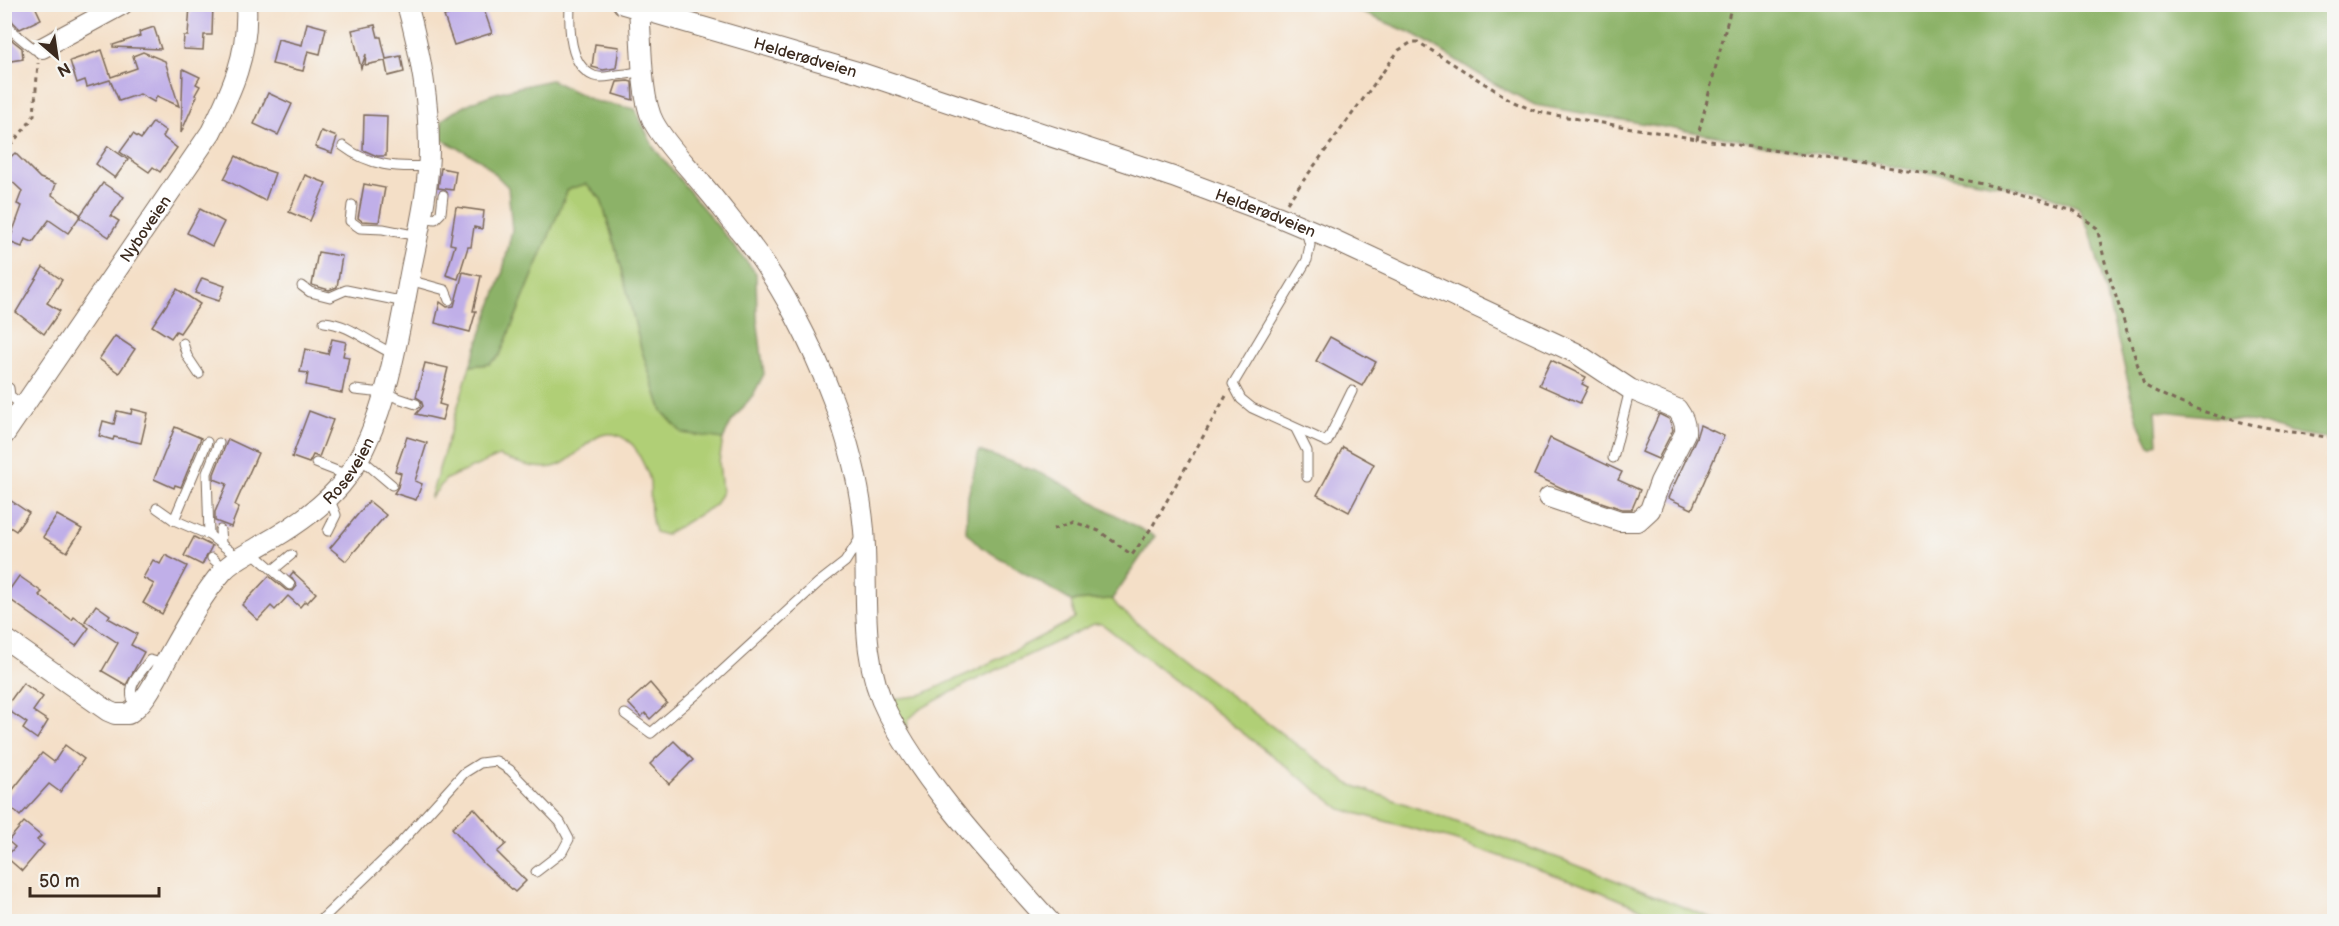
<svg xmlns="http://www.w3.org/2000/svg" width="2339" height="926" font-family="'Balsamiq Sans',sans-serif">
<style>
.green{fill:#b0cf76;stroke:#767c4a;stroke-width:1.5}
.forest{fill:#8cb267;stroke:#646e42;stroke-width:1.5}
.building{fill:#c0afe8}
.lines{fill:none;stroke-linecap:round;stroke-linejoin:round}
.service-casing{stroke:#7c6959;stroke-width:11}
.minor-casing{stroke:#7c6959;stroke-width:22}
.path{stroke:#7c6959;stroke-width:3;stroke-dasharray:4.5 4.5;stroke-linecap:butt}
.service{stroke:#fff;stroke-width:9}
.minor{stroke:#fff;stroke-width:20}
.labels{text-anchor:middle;stroke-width:4.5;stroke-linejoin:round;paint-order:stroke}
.street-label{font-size:16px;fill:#3b2a1e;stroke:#f6f6f2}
</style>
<rect width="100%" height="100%" fill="#f6f6f2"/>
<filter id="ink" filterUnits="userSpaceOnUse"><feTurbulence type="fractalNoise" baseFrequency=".0167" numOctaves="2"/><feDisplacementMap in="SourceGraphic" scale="12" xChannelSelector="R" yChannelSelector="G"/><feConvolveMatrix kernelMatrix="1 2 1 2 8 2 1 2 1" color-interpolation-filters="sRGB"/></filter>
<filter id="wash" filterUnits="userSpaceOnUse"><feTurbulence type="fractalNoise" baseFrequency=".008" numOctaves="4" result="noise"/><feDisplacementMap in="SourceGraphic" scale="24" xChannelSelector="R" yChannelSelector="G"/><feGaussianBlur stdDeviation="1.35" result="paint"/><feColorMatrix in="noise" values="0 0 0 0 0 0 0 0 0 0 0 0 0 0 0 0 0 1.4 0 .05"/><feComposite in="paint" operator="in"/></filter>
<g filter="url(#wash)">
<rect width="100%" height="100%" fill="#f4dfc7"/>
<!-- green -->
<g class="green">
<path d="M586,184L601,199L621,266L641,348L662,411L710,436L723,439L719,462L722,492L715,505L665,535L655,532C649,515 651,500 650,482C649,473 640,457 635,448C633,444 629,442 625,439C595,419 579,462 553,467C534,470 516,462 499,456L446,479L430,499L470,366L489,364L500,355L568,189Z"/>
<polygon points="1112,599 1119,608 1190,665 1349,784 1561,859 1719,921 1671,921 1592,888 1454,840 1341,809 1102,624 1094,624 967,684 920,709 908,720 907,729 889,699 918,696 974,671 1069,622 1075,618 1071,601"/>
</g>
<!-- forest -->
<g class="forest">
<polygon points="1344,5 2334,5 2334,439 2291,433 2256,422 2156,410 2158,443 2151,447 2138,421 2090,230 2078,207 2036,191 1535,105 1493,83 1416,35"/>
<path d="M551,80L594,101L635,109L654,148L756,273L757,317L764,374L753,395L732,421L723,439L682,433L662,411L641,348L621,266L601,199L586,184L568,189L500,355L489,364L470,366L502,275L512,230L508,187L481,160L441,139L442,120C474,95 513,88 551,80Z"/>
<path d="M979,451C1005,460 1032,468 1057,481C1091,499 1121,520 1155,536L1112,599L1071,601L981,547L966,532L968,496Z"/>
</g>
<g id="blocks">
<!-- building -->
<g class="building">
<polygon points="9,4 34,4 41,19 20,29 13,22 8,11 11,9"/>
<polygon points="190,4 213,4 212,35 204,35 203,50 183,49 184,36 188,36"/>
<polygon points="478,4 482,4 492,33 454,45 444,16"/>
<polygon points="307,23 326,28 320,54 308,51 303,71 272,64 278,39 302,45"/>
<polygon points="375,25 378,37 381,37 386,59 401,56 404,72 388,76 385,61 365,65 366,54 361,68 352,30"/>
<polygon points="154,27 161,49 113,47 113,45 140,36 139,32"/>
<polygon points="4,37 8,37 22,48 23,59 4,62"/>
<polygon points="595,44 619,47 616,68 603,70 592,67"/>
<polygon points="102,50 111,77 137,68 133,56 143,52 165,61 179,106 157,96 154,102 140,94 119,101 110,80 87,87 85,80 77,83 70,61"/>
<polygon points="183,69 200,77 196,84 200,86 195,95 197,96 181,133"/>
<polygon points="628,81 632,82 633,100 613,94 617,82"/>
<polygon points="268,93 292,104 278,135 254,124"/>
<polygon points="364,115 387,116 386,156 377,156 363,150"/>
<polygon points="153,122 166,131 163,137 177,148 160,172 153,167 149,172 120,152 133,134 141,139"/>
<polygon points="321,131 337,137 332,153 315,147"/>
<polygon points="108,146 128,160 115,178 96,164"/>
<polygon points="15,153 40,178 56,184 52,195 81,215 68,233 49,220 33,242 25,239 22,247 9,242 22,206 17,204 22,191 4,174 4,163"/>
<polygon points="236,156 254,166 275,173 265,201 224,179"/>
<polygon points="441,168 456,171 453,190 438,188"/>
<polygon points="305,175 326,183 310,221 289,212"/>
<polygon points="103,183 124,197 111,216 119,221 109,237 79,217"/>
<polygon points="364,184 385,188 379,222 362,221 358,218"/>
<polygon points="456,207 484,211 482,229 474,227 471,247 468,247 458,279 446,275 455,245 450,244"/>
<polygon points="200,209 224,222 212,246 187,233"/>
<polygon points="318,252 342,256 337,287 329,290 312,285"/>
<polygon points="43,267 62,280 47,303 60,311 44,334 16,312"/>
<polygon points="463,272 481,276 473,311 476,311 470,332 435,323 440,302 447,307 454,306"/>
<polygon points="202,278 225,286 219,301 195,293"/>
<polygon points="177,289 200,304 180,333 176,331 171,338 152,326"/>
<polygon points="115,336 135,349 119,373 99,359"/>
<polygon points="1330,337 1376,362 1362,386 1316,361"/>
<polygon points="332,339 346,342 343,356 349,357 342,393 306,385 308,373 300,372 305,349 328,354"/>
<polygon points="1551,360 1586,377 1582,384 1588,387 1580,403 1539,385"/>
<polygon points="425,363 448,368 439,404 446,406 442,420 416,414 423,406 421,400 416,397"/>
<polygon points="132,409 148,413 141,443 114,437 113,440 99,436 103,421 114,424 117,411 131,414"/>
<polygon points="309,411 333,420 319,457 313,455 309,463 292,457"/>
<polygon points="1659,414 1669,419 1673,430 1658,459 1642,452"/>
<polygon points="1700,425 1724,436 1692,509 1668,498 1696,438"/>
<polygon points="175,427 201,438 181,487 175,485 174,488 154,479"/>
<polygon points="407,437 427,443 415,481 422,484 416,500 394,493 398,487 401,473 395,471"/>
<polygon points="1550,438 1622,472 1618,480 1640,490 1632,509 1622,509 1568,491 1534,475"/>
<polygon points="228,439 258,453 235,505 239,507 231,527 215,521 215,512 227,484 214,479 214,474"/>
<polygon points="1343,447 1374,464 1349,512 1317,495"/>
<polygon points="4,496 29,513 16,531 4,523"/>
<polygon points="369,501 386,515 346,561 330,548"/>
<polygon points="57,515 82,529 67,552 43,537"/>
<polygon points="194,537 212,546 202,565 184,556"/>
<polygon points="165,555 187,566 162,614 143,603 154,584 143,578 153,560 160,564"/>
<polygon points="293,572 316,593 307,603 305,601 300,607 288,596 275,610 271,606 258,620 242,605 269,576 286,590 293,591 297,586 290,576"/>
<polygon points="19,576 42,592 39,595 72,620 74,617 89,628 76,646 5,596"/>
<polygon points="96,605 110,615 108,618 137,634 131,645 144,652 126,685 102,671 118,643 85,621"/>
<polygon points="23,683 43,697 33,711 48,721 37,739 23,729 27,723 5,708"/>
<polygon points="650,683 667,703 650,719 645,713 641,717 628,703"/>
<polygon points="674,741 693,760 669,784 650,764"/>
<polygon points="65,745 84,759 60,792 49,784 20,816 4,801 42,753 54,762"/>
<polygon points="474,808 506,844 497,852 526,881 515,892 484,864 452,828"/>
<polygon points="24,822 41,836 37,840 44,845 22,871 6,857 15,847 8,841"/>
</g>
</g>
</g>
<g filter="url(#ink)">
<use href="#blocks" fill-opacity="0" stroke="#7c6959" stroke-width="1.5"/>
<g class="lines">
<!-- service casing -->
<g class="service-casing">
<g id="service">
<path d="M570,4C569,28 569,66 594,76C602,79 609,76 617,75C629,73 632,75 644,69"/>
<path d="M4,22C8,29 27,43 34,49L42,48"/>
<path d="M343,146C369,166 397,168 429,166"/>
<polyline points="352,205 350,221 360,228 383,229 418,236"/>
<polyline points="421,217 435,219 441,213 443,195"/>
<polyline points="1306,231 1310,245 1307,260 1233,384 1241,399 1252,408 1327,442 1352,391"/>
<polyline points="409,280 445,290 449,300"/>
<polyline points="302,286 310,292 330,297 346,290 405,302"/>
<path d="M324,322C350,324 370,344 394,354"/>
<polyline points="183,343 187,356 199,374"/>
<polyline points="9,388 10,396 24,406"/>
<polyline points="355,390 383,393 416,404"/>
<polyline points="1296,429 1307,451 1307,477"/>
<polyline points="207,442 174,520 209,535 239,558"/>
<polyline points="359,457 392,485"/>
<polyline points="1613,458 1630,389"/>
<polyline points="316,463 347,475"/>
<polyline points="157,508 174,520"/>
<polyline points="220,530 221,543"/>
<polyline points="328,531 336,515 329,498"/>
<polyline points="209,535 207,473 219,443"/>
<polyline points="251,551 290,585"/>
<polyline points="212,558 224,569"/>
<polyline points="273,570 291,555"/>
<path d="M135,708C125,685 137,678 150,660L164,664"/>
<polyline points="625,714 651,733 699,692 818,583 845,562 861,537"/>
<polyline points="319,922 395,849 464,773 480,763 496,761 510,770 560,822 569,839 562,852 536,872"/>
</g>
</g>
<!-- minor casing -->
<g class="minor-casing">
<g id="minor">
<path id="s1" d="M623,4L861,73L1173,177L1277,216L1334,240L1576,353L1630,389L1677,409C1683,417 1686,424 1685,433L1660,482L1650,510L1638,521H1620L1549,497"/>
<path d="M639,10C642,40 640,98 654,123C666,145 686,164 702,184C717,201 730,219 744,236C781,283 812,344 833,400C849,442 860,485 864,530C869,592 858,657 888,714C927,789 993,858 1050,922"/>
<polyline points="42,48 123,4"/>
<path id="s2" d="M4,435L211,132C232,90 249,54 246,4"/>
<path id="s3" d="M4,638L108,711L115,714H128C146,703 157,677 167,659C184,629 200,598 223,571C233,560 247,554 260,546C289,530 318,511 340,486C385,433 398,336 411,269C419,229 429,189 429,148C429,99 420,51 407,4"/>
</g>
</g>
<!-- path -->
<g class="path">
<path d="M1732,4L1697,139L1941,175L2011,190L2073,210L2097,228L2105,262L2144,385C2203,419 2268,429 2334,438"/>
<polyline points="4,152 27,126 34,115 38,63"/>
<polyline points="1287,203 1399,50 1412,42 1418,42 1514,102 1537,112 1697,139"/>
<polyline points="1053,529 1074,522 1099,531 1132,555 1152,527 1226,396"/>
</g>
<!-- service -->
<use href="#service" class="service"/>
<!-- minor -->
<use href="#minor" class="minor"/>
</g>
</g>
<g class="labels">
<!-- street labels -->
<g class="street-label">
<text dy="6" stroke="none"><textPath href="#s1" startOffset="190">Helderødveien</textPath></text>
<text dy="6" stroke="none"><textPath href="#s1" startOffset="676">Helderødveien</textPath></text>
<text dy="6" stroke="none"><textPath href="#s2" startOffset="250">Nyboveien</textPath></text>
<text dy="6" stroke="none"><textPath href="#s3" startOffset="483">Roseveien</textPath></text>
</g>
</g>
<!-- margin -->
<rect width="2339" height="926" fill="none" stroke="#f6f6f2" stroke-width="24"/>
<!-- north arrow -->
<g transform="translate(57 57) rotate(151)" stroke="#f6f6f2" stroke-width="4.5" paint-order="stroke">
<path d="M0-4.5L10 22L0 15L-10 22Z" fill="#3b2a1e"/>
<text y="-9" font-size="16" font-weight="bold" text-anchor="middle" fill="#3b2a1e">N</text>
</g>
<!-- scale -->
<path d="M30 887v9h129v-9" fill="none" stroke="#3b2a1e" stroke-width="3"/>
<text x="39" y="887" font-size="18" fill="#3b2a1e" stroke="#f6f6f2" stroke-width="4.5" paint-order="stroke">50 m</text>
</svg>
